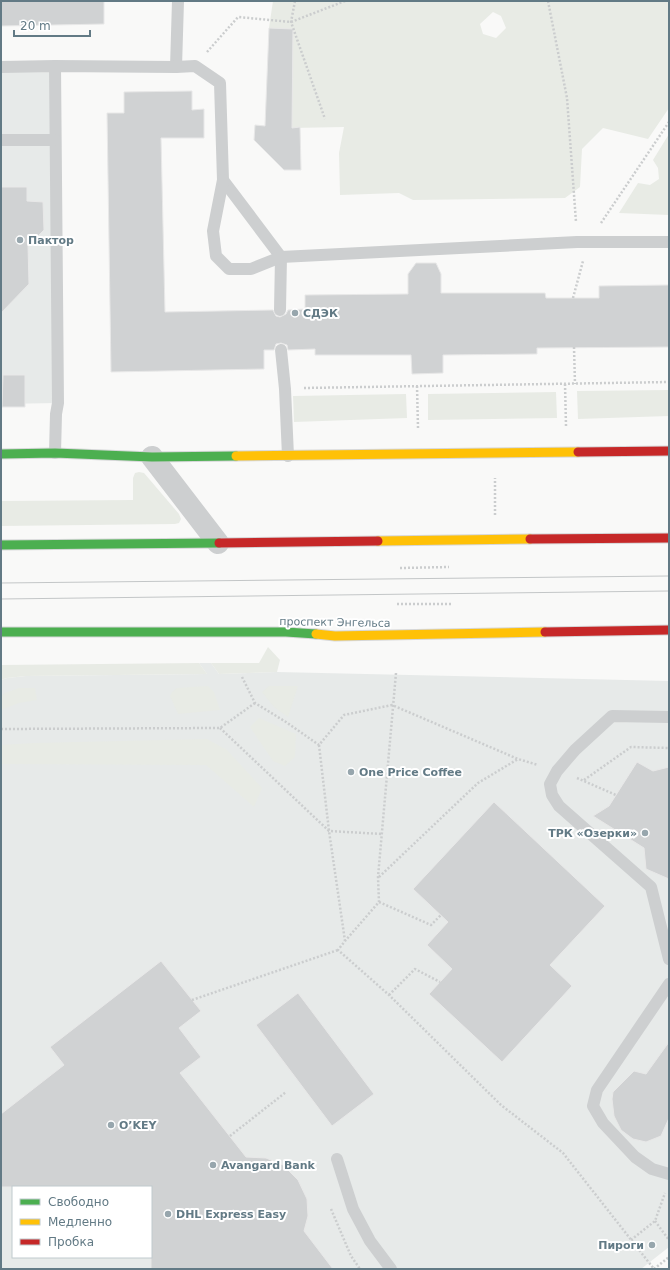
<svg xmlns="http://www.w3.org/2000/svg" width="670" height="1270" font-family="'DejaVu Sans',sans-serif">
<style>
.built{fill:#e7eae9;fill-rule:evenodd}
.green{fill:#e8ebe5;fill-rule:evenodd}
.building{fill:#d0d2d3;stroke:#e8e8e8}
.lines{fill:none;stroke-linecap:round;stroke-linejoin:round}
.fast-casing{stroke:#d6d7d8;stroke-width:11}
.slow-casing{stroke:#d6d7d8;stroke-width:11}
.jam-casing{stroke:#d6d7d8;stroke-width:11}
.path{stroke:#cbcdce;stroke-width:2.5;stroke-dasharray:2 2;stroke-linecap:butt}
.lane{stroke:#cdcfd0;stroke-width:12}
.street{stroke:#cdcfd0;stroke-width:22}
.fast{stroke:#4caf50;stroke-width:9}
.slow{stroke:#ffc107;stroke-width:9}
.jam{stroke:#c62828;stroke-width:9}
.tram{stroke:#c3c6c7;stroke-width:1}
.poi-dot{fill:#97a6ad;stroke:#fff;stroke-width:1.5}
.labels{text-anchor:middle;stroke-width:4;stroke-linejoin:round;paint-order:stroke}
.poi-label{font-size:11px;font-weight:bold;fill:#627a85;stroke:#fff;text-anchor:start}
.street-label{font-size:11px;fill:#627a85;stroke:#fff}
</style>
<rect width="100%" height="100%" fill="#f9f9f8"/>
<!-- built -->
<g class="built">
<polygon points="1,62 54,62 58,403 1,404"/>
<path d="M199,663H211L219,674L277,672L669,681V1247L641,1269H1V680L7,678L26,676L207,674ZM13,1187H151V1257H13Z"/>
</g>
<!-- green -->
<g class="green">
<path d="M273,1H669V108L648,139L603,128L582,149L580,187L565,198L413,200L399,193L340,195L339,153L344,127L292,128L293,29L269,28ZM493,12L501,16L506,28L496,38L483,34L480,24Z"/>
<polygon points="669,134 669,215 619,213 638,183 650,185 659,179 658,168 653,160"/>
<polygon points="669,390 669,416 578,419 577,391"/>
<polygon points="556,392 557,418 428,420 428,394"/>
<polygon points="406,394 407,418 294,422 293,396"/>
<polygon points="139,472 144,473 179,514 181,519 179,523 175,524 1,526 1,501 133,500 133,478 135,473"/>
<polygon points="268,647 280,660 277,672 219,674 211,663 259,663"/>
<polygon points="199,663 207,674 26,676 7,678 1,680 1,665"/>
<polygon points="208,686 214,692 220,710 178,714 170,696 172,692 177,688"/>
<polygon points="269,686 298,686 288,717 274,707 262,692"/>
<polygon points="19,688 35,688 37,700 19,703 1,710 1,696 5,693"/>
<polygon points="259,718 296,734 295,757 285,766 273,761 250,727"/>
<polygon points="207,739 227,750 262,788 254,807 206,765 1,764 1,745 34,743"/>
</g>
<!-- building -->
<g class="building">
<polygon points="1,1 104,1 104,24 1,26"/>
<polygon points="269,28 293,29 292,128 300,127 301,170 284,170 254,140 255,125 265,126"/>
<polygon points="192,91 192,110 204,109 204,138 161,138 165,312 273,310 276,316 280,317 286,314 288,310 305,309 305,295 408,294 408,274 416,263 436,263 441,274 441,293 545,293 546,298 599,298 599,286 669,285 669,347 537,348 537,354 443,355 443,373 412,374 411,355 315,355 315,349 288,350 287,345 281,343 276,344 274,350 264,350 264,369 111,372 107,113 124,113 124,92"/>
<polygon points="1,187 27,187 27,201 43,202 44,230 38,236 38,245 28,245 29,284 1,313"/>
<polygon points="3,375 25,375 25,407 2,407"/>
<polygon points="637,762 653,771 669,767 669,879 646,869 644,848 593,816 609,806"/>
<polygon points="494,802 605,906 550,965 572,986 502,1062 429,994 452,969 427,945 448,922 413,889"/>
<polygon points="161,961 201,1011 179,1028 201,1057 180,1073 246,1157 266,1158 283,1165 298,1180 307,1199 308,1216 304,1231 333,1269 151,1269 151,1187 1,1187 1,1114 64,1065 50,1047"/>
<polygon points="298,993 374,1094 332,1126 256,1025"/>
<polygon points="669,1042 669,1118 661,1136 646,1142 633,1139 621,1130 614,1116 612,1099 613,1092 634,1071 646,1074"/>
</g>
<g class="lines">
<!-- fast casing -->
<g class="fast-casing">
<g id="fast">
<polyline points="1,454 55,453 152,457 236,456"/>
<polyline points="1,545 219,543"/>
<polyline points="1,632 286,632 316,634"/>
</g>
</g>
<!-- slow casing -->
<g class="slow-casing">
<g id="slow">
<polyline points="236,456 578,452"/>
<polyline points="378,541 530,539"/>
<polyline points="316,634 335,636 545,632"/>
</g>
</g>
<!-- jam casing -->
<g class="jam-casing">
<g id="jam">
<polyline points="578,452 669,451"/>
<polyline points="530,539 669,538"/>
<polyline points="219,543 378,541"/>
<polyline points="545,632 669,630"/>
</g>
</g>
<!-- path -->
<g class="path">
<polyline points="295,1 291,22 325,119"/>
<polyline points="548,1 567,98 576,222"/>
<polyline points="207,52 238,17 291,22 345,1"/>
<polyline points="601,223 669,122"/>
<polyline points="573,298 583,261"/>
<polyline points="574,347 575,384"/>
<polyline points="565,384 566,426"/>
<polyline points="417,386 418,428"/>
<polyline points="304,388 669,382"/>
<polyline points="495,515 495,478"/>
<polyline points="400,568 449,567"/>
<polyline points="397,604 451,604"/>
<polyline points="396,673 378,877 379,902 345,941 338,950 389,995 501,1105 563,1153 654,1269"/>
<polyline points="242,677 255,703 286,722 319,745 344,715 392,705 518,759 538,765"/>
<polyline points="220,728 329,831 382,834"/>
<polyline points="1,729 220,728 255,703"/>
<polyline points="319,745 329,831 345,941"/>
<polyline points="577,778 616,795"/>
<polyline points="584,780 631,747 669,748"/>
<polyline points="379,877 478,783 518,759"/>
<polyline points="379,902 431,925 441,915"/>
<polyline points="389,995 415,969 440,982"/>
<polyline points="192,1000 338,950"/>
<polyline points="230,1136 286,1092"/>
<polyline points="331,1209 351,1256 360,1269"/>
<polyline points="655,1221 669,1240"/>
<polyline points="631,1240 655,1221 665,1193"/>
<polyline points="654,1269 669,1257"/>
</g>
<!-- lane -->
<g class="lane">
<polyline points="178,1 176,67 195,66 220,83 223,180 281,257 280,310"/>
<polyline points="55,66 58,403 56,414 55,453"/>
<polyline points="1,67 55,66 176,67"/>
<polyline points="1,140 55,140"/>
<polyline points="223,180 213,231 216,256 229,269 251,269 281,257 577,242 669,242"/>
<polyline points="281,350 285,389 288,456"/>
<polyline points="669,717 612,716 575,750 557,771 550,784 552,795 559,806 651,887 669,959"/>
<polyline points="669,984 597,1090 593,1106 603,1123 635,1157 652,1169 669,1174"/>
<polyline points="337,1159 353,1209 370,1241 391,1269"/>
</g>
<!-- street -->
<polyline class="street" points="152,457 218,543"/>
<!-- fast -->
<use href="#fast" class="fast"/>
<!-- slow -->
<use href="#slow" class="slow"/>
<!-- jam -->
<use href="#jam" class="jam"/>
<!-- tram -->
<g class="tram">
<polyline points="1,583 669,576"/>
<polyline points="1,599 669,591"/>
</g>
</g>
<!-- markers -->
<g class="poi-dot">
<circle cx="20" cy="240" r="4"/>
<circle cx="295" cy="313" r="4"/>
<circle cx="351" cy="772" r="4"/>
<circle cx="645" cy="833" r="4"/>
<circle cx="111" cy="1125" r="4"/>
<circle cx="213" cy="1165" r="4"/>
<circle cx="168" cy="1214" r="4"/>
<circle cx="652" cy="1245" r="4"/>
</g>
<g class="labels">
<!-- poi labels -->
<g class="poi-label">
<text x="28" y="244">Пактор</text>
<text x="303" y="317">СДЭК</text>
<text x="359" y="776">One Price Coffee</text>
<text x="637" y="837" text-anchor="end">ТРК «Озерки»</text>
<text x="119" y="1129">O’KEY</text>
<text x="221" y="1169">Avangard Bank</text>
<text x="176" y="1218">DHL Express Easy</text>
<text x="644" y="1249" text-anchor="end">Пироги</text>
</g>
<!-- street labels -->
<g class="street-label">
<text transform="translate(335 622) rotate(1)" y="4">проспект Энгельса</text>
</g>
</g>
<!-- border -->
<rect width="670" height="1270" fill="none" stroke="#627a85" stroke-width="4"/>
<!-- legend -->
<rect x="12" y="1186" width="140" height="72" fill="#ffffff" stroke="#c0cace"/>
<rect x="20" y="1199" width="20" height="6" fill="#4caf50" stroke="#c0cace"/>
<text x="48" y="1206" font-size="12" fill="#627a85">Свободно</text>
<rect x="20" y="1219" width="20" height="6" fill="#ffc107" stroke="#c0cace"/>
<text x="48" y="1226" font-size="12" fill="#627a85">Медленно</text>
<rect x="20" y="1239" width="20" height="6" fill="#c62828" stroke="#c0cace"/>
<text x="48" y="1246" font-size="12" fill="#627a85">Пробка</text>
<!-- scale -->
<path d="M14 30v6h76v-6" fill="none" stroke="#627a85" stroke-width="2"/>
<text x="20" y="30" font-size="12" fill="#627a85" stroke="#ffffff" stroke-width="3" paint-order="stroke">20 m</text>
</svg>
